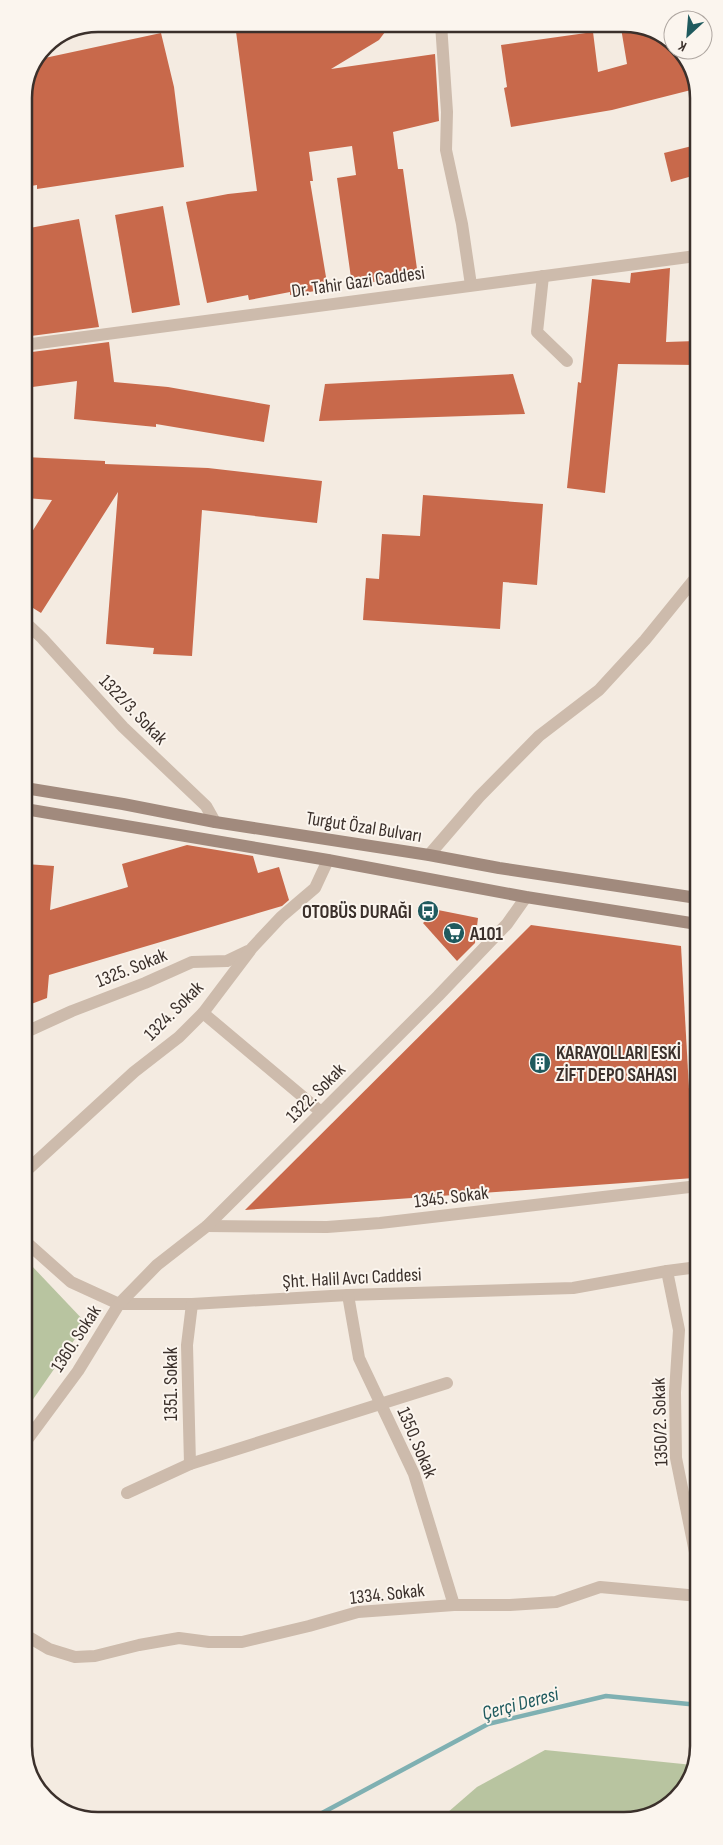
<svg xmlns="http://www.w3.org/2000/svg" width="723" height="1845" font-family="'Sofia Sans Condensed',sans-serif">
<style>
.green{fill:#b8c4a0}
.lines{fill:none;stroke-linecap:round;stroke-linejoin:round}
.stream{stroke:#7fb0b2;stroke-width:4.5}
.building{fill:#c8694b}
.minor{stroke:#cdbbac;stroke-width:12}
.secondary{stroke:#a18a7d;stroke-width:12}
.labels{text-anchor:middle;stroke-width:4;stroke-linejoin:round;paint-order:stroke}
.street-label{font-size:19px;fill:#3b302b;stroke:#fbf5ee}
.poi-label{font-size:19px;font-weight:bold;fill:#3b302b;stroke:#fbf5ee;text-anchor:start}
.water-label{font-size:20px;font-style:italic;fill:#1f5a5e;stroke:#fbf5ee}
.rim{fill:none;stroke:#3b302b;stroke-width:2.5}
</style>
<rect width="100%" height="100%" fill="#f4ebe1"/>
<!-- green -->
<g class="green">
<polygon points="26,1263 30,1264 86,1323 27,1408"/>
<polygon points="545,1750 693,1765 684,1792 648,1817 440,1819 477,1787"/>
</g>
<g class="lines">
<!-- stream -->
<polyline class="stream" points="309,1820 488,1724 606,1696 699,1705"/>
</g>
<!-- building -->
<g class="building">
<polygon points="235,24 391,24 379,40 331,69 435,54 439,121 393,132 398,169 403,169 418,276 352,285 337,178 356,175 352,146 309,152 313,181 310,181 328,289 290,295 290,292 249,300 248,295 207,303 186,202 228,194 257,191"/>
<polygon points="635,26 670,39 673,43 673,50 678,50 695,75 695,89 612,110 511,127 504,88 507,87 501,45 593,32 598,72 627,64 621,28"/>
<polygon points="161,33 174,87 184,167 37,189 37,185 24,187 24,94 40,59"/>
<polygon points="696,145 696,175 671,182 664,153"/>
<polygon points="163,206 180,305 132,313 115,215"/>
<polygon points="79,219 99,327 31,336 24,300 24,229"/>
<polygon points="670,268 666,342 696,341 696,365 618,364 605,493 567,488 578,382 581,383 592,279 630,283 631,273"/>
<polygon points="109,342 114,382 168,387 270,405 264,442 156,424 156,427 74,419 77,381 25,388 24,353"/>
<polygon points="513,374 525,414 319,421 325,384"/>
<polygon points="25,457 105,461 105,464 208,468 322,481 317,523 202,510 192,656 153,654 154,648 106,644 118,492 41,613 25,603 25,543 52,500 25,498"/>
<polygon points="423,495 543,504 537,585 503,582 500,629 363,620 366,578 379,579 382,534 420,536"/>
<polygon points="187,845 253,856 258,873 279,867 289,900 282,906 49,975 47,998 26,1006 26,864 54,866 50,910 128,887 122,864"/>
<polygon points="438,910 478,918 475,943 457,961 423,923"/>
<polygon points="531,925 681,946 694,1178 245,1210"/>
</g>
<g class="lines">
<!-- minor -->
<g class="minor">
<polyline points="441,24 447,112 446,150 462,224 471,285"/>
<polyline points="543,276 537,332 567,361"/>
<polyline points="24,345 696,256"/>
<polyline points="25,622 42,638 123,727 206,806 215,822"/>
<polyline points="429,855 479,797 539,736 599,690 645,640 697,576"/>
<polyline points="695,924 697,955"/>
<polyline points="203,1013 321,1112"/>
<polyline points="26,1032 72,1011 145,983 192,962 227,961 248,951"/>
<polyline points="26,1171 134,1072 179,1037 203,1013 252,948 281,917 315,888 328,860"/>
<polyline points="207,1226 327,1227 380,1223 698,1186"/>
<polyline points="26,1242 71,1282 119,1304 192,1304 348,1295 573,1288 667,1271 698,1267"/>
<polyline points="667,1271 679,1330 675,1392 676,1458 699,1572"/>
<polyline points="348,1295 359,1358 414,1474 454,1605"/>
<polyline points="27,1440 78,1371 119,1304 157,1265 207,1226 438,996 507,924 526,897"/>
<polyline points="190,1464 187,1345 192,1304"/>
<polyline points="127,1493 190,1464 447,1383"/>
<polyline points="27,1636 49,1649 75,1657 95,1656 139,1645 179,1638 209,1642 242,1642 309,1626 358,1612 454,1605 510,1605 556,1602 600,1587 699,1596"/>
</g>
<!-- secondary -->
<g class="secondary">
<polyline points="25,788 123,804 215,822 429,855 499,868 697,898"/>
<polyline points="25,809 328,860 526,897 697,924"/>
</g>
</g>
<!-- icons -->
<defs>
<g id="bus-disc" transform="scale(1.125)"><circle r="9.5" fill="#1f5a5e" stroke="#fbf5ee"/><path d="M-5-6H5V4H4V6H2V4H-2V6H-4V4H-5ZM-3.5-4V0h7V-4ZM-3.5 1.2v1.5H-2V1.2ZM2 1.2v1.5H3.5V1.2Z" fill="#fff"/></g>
<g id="supermarket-disc" transform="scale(1.125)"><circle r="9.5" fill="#1f5a5e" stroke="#fbf5ee"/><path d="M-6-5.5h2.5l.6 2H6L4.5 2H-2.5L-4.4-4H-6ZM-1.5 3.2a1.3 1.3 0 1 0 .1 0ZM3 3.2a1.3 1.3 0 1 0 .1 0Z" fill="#fff"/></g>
<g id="building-disc" transform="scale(1.125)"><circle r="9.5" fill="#1f5a5e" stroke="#fbf5ee"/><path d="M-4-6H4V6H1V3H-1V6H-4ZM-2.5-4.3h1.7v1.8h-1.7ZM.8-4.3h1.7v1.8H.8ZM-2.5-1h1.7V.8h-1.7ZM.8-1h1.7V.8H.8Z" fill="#fff"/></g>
</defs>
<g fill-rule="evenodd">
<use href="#bus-disc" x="428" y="911"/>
<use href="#supermarket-disc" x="454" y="933"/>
<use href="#building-disc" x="540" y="1063"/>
</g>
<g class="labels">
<!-- street labels -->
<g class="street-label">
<text transform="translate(358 281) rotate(-8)" y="7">Dr. Tahir Gazi Caddesi</text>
<text transform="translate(134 709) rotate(46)" y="7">1322/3. Sokak</text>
<text transform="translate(364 826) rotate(9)" y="7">Turgut Özal Bulvarı</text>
<text transform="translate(131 967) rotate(-22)" y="7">1325. Sokak</text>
<text transform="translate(173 1010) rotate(-45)" y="7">1324. Sokak</text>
<text transform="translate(315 1092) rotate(-45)" y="7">1322. Sokak</text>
<text transform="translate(451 1196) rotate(-7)" y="7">1345. Sokak</text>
<text transform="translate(352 1277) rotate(-3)" y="7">Şht. Halil Avcı Caddesi</text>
<text transform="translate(75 1338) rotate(-57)" y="7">1360. Sokak</text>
<text transform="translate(170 1384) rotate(-90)" y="7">1351. Sokak</text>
<text transform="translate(659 1422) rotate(-92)" y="7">1350/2. Sokak</text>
<text transform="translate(418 1442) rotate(67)" y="7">1350. Sokak</text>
<text transform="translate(387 1593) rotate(-6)" y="7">1334. Sokak</text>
</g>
<!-- poi labels -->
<g class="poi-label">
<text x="412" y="918" text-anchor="end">OTOBÜS DURAĞI</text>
<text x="470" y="940">A101</text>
<text x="556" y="1059">KARAYOLLARI ESKİ<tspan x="556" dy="22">ZİFT DEPO SAHASI</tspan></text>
</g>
<!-- water labels -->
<g class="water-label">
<text transform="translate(520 1703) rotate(-15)" y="7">Çerçi Deresi</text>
</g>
</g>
<!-- crop -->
<path d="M0 0H723V1845H0ZM98 32H624A66 66 0 0 1 690 98V1746A66 66 0 0 1 624 1812H98A66 66 0 0 1 32 1746V98A66 66 0 0 1 98 32Z" fill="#fbf5ee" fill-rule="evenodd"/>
<path class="rim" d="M98 32H624A66 66 0 0 1 690 98V1746A66 66 0 0 1 624 1812H98A66 66 0 0 1 32 1746V98A66 66 0 0 1 98 32Z"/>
<!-- north arrow -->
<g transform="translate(688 35) rotate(206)"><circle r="24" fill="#fbf5ee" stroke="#aea6a0"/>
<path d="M0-4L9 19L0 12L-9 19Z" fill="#1f5a5e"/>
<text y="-8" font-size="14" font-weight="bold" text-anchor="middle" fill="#3b302b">K</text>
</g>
</svg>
